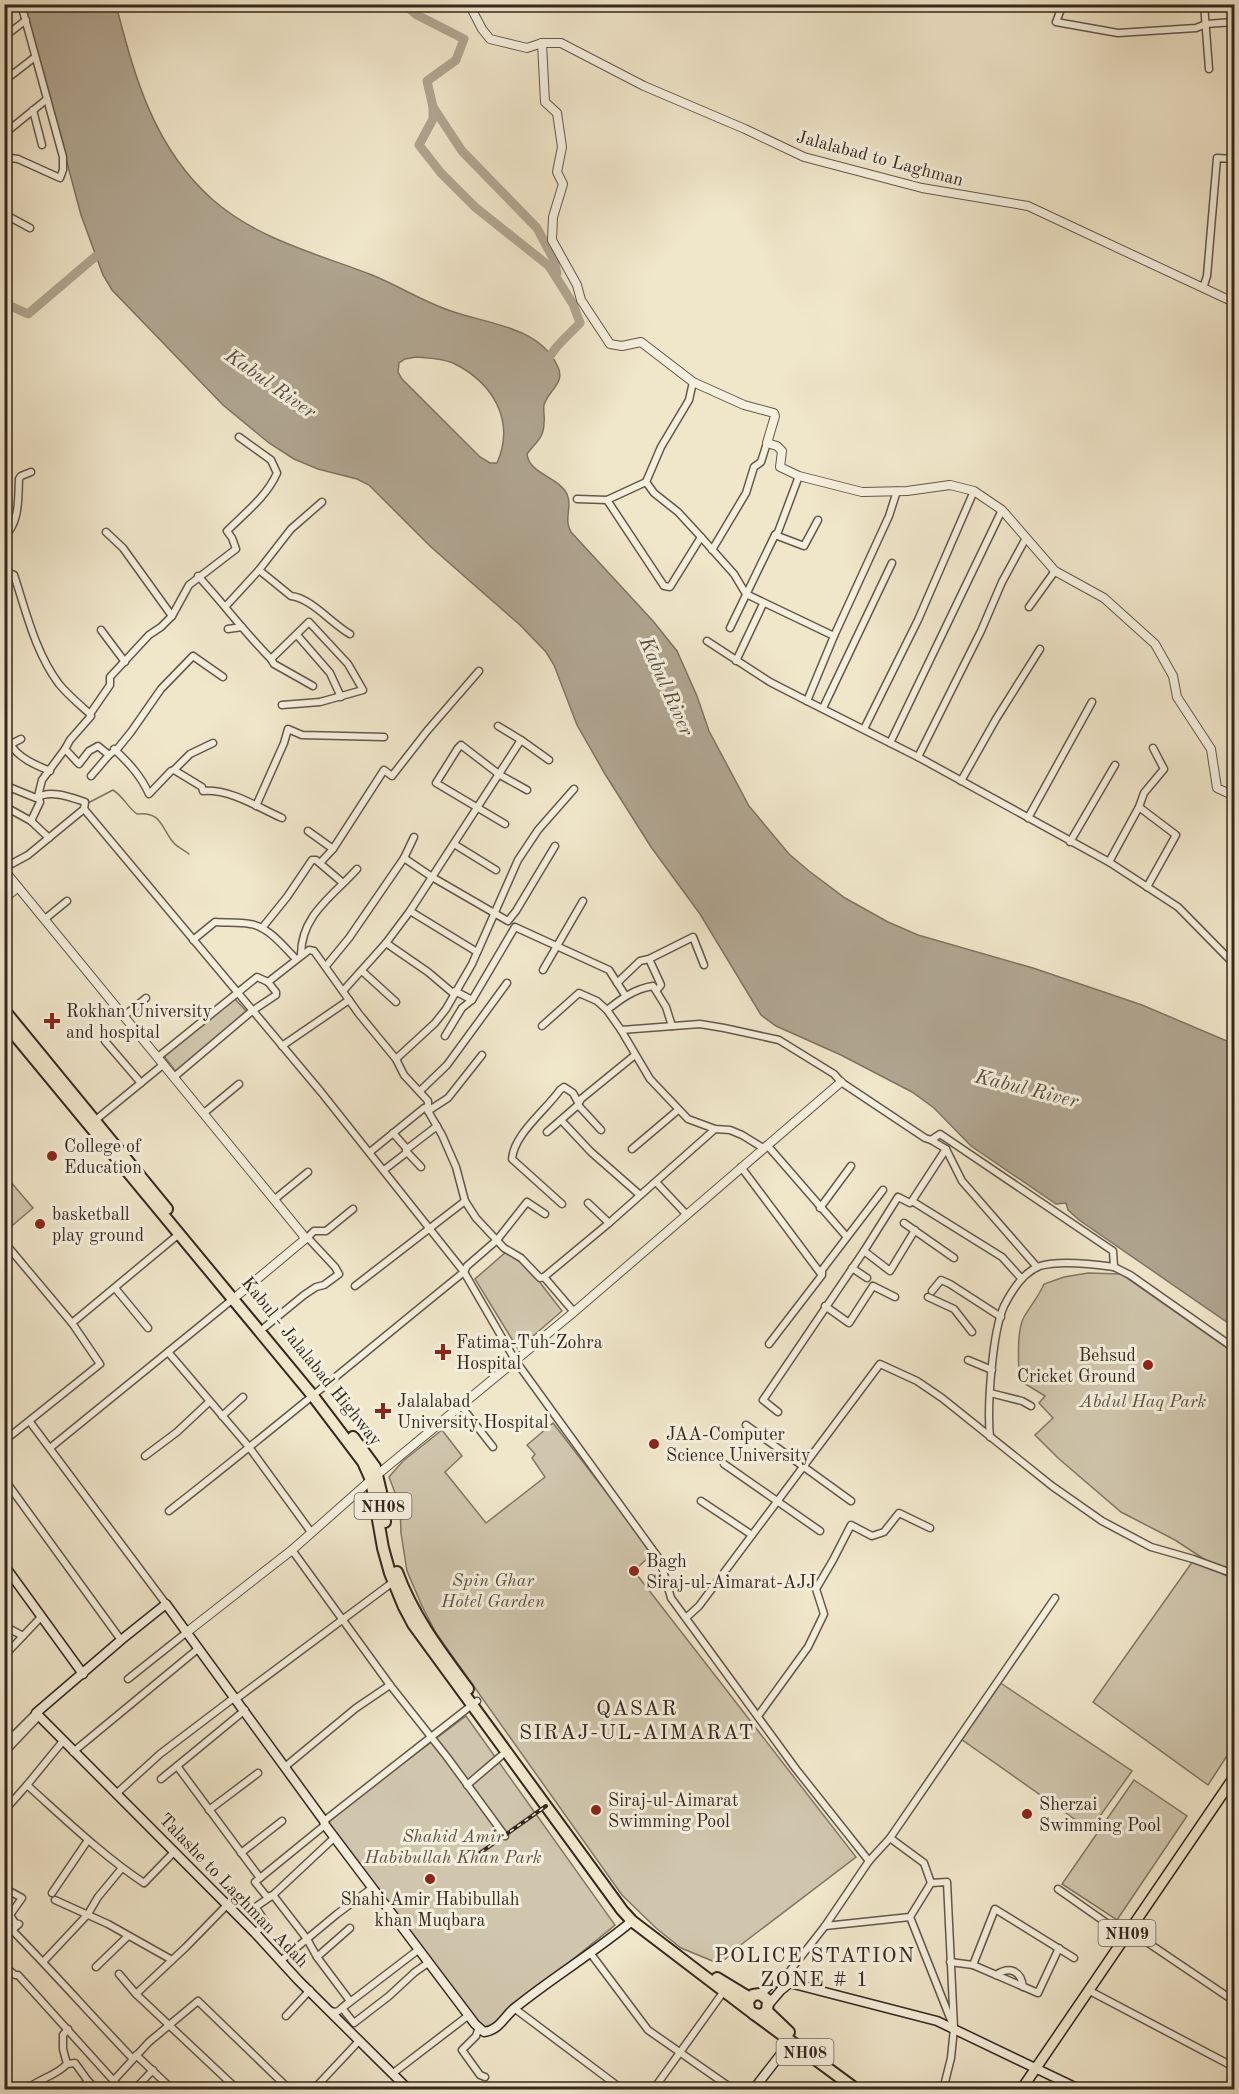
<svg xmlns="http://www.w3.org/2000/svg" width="1239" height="2094" font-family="'Old Standard TT',serif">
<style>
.green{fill:#d0c6ad;stroke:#827666;stroke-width:1.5}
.water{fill:#b0a590;stroke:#7f7363;stroke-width:1.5;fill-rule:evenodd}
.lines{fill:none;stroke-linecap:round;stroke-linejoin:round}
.stream{stroke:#7f7363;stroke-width:1.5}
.river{stroke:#b0a590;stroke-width:9}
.minor-casing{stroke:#64574a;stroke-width:9}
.tertiary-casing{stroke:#64574a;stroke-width:10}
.secondary-casing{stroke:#35271f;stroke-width:11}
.primary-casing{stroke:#35271f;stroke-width:12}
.trunk-casing{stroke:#35271f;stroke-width:14}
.minor{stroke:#f5efdd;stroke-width:6}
.tertiary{stroke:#f5efdd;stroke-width:8}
.secondary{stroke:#f5efdd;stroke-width:8}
.primary{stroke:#f0e6ca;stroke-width:9}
.trunk{stroke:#f0e6ca;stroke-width:10}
.rail-casing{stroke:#35271f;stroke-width:4}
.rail{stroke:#f5efdd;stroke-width:1.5;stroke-dasharray:4.5;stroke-linecap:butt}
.poi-dot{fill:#8f2418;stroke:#f5efdd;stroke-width:2}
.labels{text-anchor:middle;stroke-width:6;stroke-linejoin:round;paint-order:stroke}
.shield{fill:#f5efdd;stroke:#6f6358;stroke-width:1.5}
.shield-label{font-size:16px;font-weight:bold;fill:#35271f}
.street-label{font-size:18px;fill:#35271f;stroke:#f5efdd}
.poi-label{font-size:18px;fill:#35271f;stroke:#f5efdd;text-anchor:start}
.park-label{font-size:18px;font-style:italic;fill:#5c4f42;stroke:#f5efdd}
.water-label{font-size:20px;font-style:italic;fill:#5a4d41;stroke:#f5efdd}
.quarter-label{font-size:21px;letter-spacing:1.5px;fill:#35271f;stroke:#f5efdd}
</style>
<rect width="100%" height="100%" fill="#f0e6ca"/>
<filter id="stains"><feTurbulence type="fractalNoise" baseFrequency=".00333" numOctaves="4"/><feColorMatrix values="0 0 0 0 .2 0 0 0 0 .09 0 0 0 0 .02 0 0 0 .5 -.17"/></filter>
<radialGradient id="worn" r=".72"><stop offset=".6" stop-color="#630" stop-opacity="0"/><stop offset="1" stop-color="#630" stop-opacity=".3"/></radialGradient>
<!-- green -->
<g class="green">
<polygon points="234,998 248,1013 176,1072 164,1056"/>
<polygon points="4,1174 33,1208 7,1230 4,1226"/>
<polygon points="507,1251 528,1267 562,1311 518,1349 475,1279"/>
<path d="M1088,1273L1121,1274L1234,1353V1571L1207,1561L1175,1540L1121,1512L1058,1458L1035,1435L1053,1418L1039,1403L1045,1396L1019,1380C1019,1364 1016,1331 1024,1317C1031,1305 1039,1296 1044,1284L1064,1277Z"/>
<polygon points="553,1423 653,1553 634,1571 856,1857 738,1947 720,1964 681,1948 656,1928 622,1895 436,1633 422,1606 407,1571 401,1533 400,1506 389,1477 403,1461 442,1430 462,1456 445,1472 486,1523 545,1477 532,1458 535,1454 527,1445"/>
<polygon points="1193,1561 1234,1579 1234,1745 1208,1785 1093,1702"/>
<polygon points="999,1682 1132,1771 1090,1830 961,1739"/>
<polygon points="466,1716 615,1925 485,2031 325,1822"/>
<polygon points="1134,1780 1187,1816 1117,1920 1062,1884"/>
</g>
<!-- water -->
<path class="water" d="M25,5H116C135,78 154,148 213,200C259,240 318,254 372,275C399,286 424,302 451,311C487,324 538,326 557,365C567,383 548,390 544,405C543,411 545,417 544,423C544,438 535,443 527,454C529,474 559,477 567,494C573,507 563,519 571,532L653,621L677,651L697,696L709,731L749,806L789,854L809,871L845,898L888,922L918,935L1033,968L1142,1005L1234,1044V1327L1079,1220L1068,1210L1066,1203L1056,1204L971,1146L934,1108L912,1092L841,1055L776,1026L761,1015L700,914L651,847L605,774L577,725L554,665L546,652L520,625L431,547L369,485L357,479L318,469L294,459L269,443L223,405L112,290L103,275L81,215ZM416,357C428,358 441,358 453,363C492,382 516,420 497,463H490L480,457L402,379L398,372L399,363L405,359Z"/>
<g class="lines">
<!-- stream -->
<path class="stream" d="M88,803L113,790C124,797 127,807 137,814C161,811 161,827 173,842C177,847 184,850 189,854"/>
<!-- river -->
<g class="river">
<path d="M404,4L417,15L464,39L456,60L427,81L433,107V119L419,145L441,173L475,207L549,266L573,304L580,323C569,335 552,348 547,363"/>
<polyline points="433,107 462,151 537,228 554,260 557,273"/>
<polyline points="4,303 28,314 96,256 108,256"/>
</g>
<!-- minor casing -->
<g class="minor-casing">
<g id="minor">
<polyline points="1063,4 1056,22 1118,33 1196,28 1206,24 1234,22"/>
<polyline points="1204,4 1209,69"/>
<polyline points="4,37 26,20"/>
<polyline points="4,81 35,57"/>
<polyline points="33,110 42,145"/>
<polyline points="4,134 47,99"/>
<polyline points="4,157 18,159 60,178 63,170 63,157 21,4"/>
<polyline points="4,214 30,228"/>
<polyline points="1203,288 1207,276 1217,158 1234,159"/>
<polyline points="693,382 689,400 661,447 646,482 654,493 678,512 701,537 734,574 746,594 834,636 807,701 918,757 1109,862 1178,907 1234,964"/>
<polyline points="577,499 607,500 646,482"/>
<polyline points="607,500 664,586 670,587 701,537"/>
<polyline points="106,532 123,548 172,616"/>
<polyline points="775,535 804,546 818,520"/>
<path d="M4,537C20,522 18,499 19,479L21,476L31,472"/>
<polyline points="712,550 746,493 754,467 761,462 767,443"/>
<path d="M259,570L291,596C311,598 332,624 350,634"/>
<path d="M4,571L14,575C26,611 35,652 59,684C68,695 79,704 90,714"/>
<path d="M198,576C223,603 245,633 271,659L309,622L348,664L363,690L320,702L282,705"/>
<polyline points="226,606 259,570 291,529 322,502"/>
<polyline points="1029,607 1055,571"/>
<polyline points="730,628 775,535 778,532 799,476"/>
<polyline points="228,629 242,627"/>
<polyline points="101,630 125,662"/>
<polyline points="297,635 330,673 341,697"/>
<polyline points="834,636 889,516 897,491"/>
<polyline points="707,641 770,682 807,701"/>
<polyline points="271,659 274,664 313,686"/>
<polyline points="736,661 763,604"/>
<polyline points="823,708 892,563"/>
<polyline points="498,726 521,740 549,760"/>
<polyline points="864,729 918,620 974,491"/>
<path d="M21,739L11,744C16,757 38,766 50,771"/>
<polyline points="890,743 1002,510"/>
<path d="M65,749L70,740L91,716L90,714L110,685V677L149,635L161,627L172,616L189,585L236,549L232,538L227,531C245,513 267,496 277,473L271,460L239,437"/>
<path d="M114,749C129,763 141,776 149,794L171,771L174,770L202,787L203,791C231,789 257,807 282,818"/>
<polyline points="918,757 981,631 1002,582 1026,538"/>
<polyline points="174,770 190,754 213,743"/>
<polyline points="91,776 109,755"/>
<polyline points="961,781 996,719 1040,649"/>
<path d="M4,785L36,798C50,789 70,797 85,802L84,809"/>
<polyline points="4,806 31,821 49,838"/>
<polyline points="256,806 284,743 288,729 302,735 384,737"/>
<polyline points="1139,807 1176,835 1147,887"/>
<polyline points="1028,818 1092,702"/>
<polyline points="31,821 40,802 38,796 42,780 65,749 79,764 89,751 98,746 109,755 118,748 131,732 161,689 193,656 223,677"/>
<polyline points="505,824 436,783 458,748 461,745 500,775 527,790"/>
<polyline points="308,831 333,849"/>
<polyline points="1070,842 1115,765"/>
<polyline points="454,844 496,870"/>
<polyline points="404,858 432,877 508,921 516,911 555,846"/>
<polyline points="1109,862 1139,807 1144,793 1164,769 1153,748"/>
<polyline points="320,863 333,849 384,770 392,776 427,731 479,671"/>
<polyline points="4,868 28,855 84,809 321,1092 464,1272 515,1360 660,1560 671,1598 796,1769 869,1861 825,1926 782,1981"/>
<polyline points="410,911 477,952"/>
<polyline points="45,919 67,901"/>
<polyline points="262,928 287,897 312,860 316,860 343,883"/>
<path d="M193,940L215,922C227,923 239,922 250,924C268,926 284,947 296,959"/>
<polyline points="386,943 428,972 454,994"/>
<path d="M301,955C301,915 333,896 357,869"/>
<polyline points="649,959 661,985 657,990"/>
<polyline points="326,966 349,938 404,858 414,837"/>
<polyline points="543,970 583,901"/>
<polyline points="362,971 396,1002"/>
<polyline points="268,982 309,950 314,951 359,1014 396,1059 404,1075 428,1101 428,1111 442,1135 456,1167 465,1201 476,1218 504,1248 521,1258 540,1278 544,1277 574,1312"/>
<polyline points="617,983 640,961 649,959 693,937 704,965"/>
<polyline points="343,991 386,943 410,911 521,740"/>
<polyline points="472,1000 515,927 609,970 625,995"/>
<polyline points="124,1016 146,998"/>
<polyline points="542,1026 579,993 597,1001 607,1010"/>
<path d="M672,1026L666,1007L653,986C634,989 621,999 607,1010L621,1030L650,1079L688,1119L715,1129L730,1130L742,1135L763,1148"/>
<path d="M621,1030L700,1024L724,1028L779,1040L834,1074L841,1082L925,1138L931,1140L940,1134L1113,1251L1114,1267C1093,1264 1060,1260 1040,1266C1023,1272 1012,1290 1004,1306C992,1333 987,1408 990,1437"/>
<polyline points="445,1036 462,1008 472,1000 455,991"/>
<polyline points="105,1041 141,1083"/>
<polyline points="282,1046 349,1000"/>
<polyline points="158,1057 257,977 268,982 276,992 276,995 252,1011 174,1077"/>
<polyline points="396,1059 435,1023 446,1009 472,964 518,860 538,830 574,789"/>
<polyline points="420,1091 447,1065 507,983"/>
<polyline points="578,1105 601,1130"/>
<polyline points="428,1111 448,1098 482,1055"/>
<polyline points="204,1113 239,1084"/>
<polyline points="561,1120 591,1152 640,1195"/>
<polyline points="92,1123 164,1064"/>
<polyline points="547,1132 578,1105 581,1099 635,1055"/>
<polyline points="393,1133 407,1149"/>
<polyline points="931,1140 946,1149 962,1181 1037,1267"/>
<polyline points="767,1145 846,1236"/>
<polyline points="632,1149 678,1110"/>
<polyline points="946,1149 912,1201 1002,1257 1021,1278"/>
<polyline points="406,1151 421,1167"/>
<polyline points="370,1152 424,1108 427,1107"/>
<polyline points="741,1167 821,1274"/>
<polyline points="384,1170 406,1153 407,1149 437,1126"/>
<polyline points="656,1182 686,1214"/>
<polyline points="275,1199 308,1172"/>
<polyline points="588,1203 609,1223"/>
<path d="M562,1204L512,1159C514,1134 546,1110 560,1090L564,1087L573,1093L578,1102"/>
<polyline points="820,1208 851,1166"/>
<polyline points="904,1223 954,1258"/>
<polyline points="305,1240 314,1231 326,1231 353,1209"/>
<polyline points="4,1242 72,1323 100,1364 4,1441"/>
<polyline points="864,1251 890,1271 915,1230"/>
<polyline points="1114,1267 1130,1275 1234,1348"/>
<polyline points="852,1268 867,1278"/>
<polyline points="544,1277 609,1223 715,1129"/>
<polyline points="355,1286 465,1201"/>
<polyline points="115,1288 148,1328"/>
<polyline points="932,1291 941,1280 950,1284 1001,1317"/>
<polyline points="928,1297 954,1309 972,1332"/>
<polyline points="825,1306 849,1323 873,1286 895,1297"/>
<polyline points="72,1323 179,1234"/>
<polyline points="265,1327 304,1295 316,1287 324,1285 339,1274 335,1267 308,1238"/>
<polyline points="769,1344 822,1275 822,1270 883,1190"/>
<polyline points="168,1352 249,1447 311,1532"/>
<polyline points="968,1360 992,1370"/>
<polyline points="990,1393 1022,1401 1031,1406"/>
<polyline points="461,1406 493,1447"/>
<polyline points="778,1412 763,1400 864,1251 898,1197 910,1203 912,1201"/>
<polyline points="222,1416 243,1397"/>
<polyline points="30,1422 166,1604"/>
<polyline points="746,1425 851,1501"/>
<polyline points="50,1448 233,1299"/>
<polyline points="145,1456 177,1432 209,1402"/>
<polyline points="724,1464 820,1531"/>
<polyline points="4,1479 121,1640"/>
<polyline points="701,1501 752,1535"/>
<path d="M169,1511C269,1433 365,1352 464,1272L467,1266L497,1240L527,1202L545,1214"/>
<polyline points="292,1550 390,1685 447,1757 505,1836"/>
<polyline points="687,1617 699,1606 880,1364 917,1381 942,1398 1052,1486 1102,1521 1151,1547 1193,1559 1234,1574"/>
<polyline points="4,1628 8,1628 23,1636 41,1617"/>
<polyline points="4,1656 23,1636"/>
<polyline points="128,1679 187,1632"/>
<polyline points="236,1699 389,1585"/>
<polyline points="245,1710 177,1766 260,1878 255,1882 267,1897 273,1895 307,1939 317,1957 350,2001 342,2008 354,2023 389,1996 415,1972 428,1963"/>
<polyline points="758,1716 808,1647 824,1614 816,1589 833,1560 851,1525 872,1536 884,1532 899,1513 930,1528"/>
<polyline points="4,1728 13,1736"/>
<path d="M63,1741L27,1785C65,1819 102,1855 144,1883L174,1852"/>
<polyline points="4,1745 36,1713"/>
<polyline points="73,1752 199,1648"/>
<polyline points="4,1753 39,1716"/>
<polyline points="286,1766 356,1708 390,1685"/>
<polyline points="161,1779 177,1766"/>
<polyline points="467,1785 501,1756"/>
<polyline points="116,1794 160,1754 235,1697"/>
<polyline points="209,1810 258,1773"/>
<polyline points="4,1811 27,1785"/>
<polyline points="324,1821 477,1701"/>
<polyline points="890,1838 1055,1598"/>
<polyline points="241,1853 282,1821"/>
<polyline points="869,1861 890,1838 924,1863 931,1883 947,1882 954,2028 951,2058 943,2090"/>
<polyline points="260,1878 325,1825"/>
<polyline points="4,1888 22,1898 10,1915 15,1923 19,1924 12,1930"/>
<polyline points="1058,1889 1125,1936"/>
<polyline points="52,1893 88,1840"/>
<polyline points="55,1900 108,1924 172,1960"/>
<polyline points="227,1905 186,1947 136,1994 238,2090"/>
<polyline points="910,1917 952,2023"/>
<polyline points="825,1926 910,1917 931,1883"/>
<polyline points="1129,1930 1234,2001"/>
<polyline points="255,1933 266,1923 256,1908 257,1906 273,1895 335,1837"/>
<path d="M4,1939L12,1930C53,1972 92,2016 133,2059"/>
<polyline points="591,1954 648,2030 734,2090"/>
<polyline points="317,1957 350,1928"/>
<polyline points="284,1958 337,1914 372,1888"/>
<polyline points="43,1962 88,1914 98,1897 122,1868"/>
<polyline points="950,1962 973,1965 1038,1993 1059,1948"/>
<polyline points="973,1965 995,1909 1074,1958"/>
<polyline points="4,1966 15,1975 18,1975 122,2090"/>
<polyline points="96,1967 128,1936"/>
<polyline points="119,1974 136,1994"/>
<path d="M996,1975C1009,1966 1021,1970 1023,1987"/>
<polyline points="1088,1990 1234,2067"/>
<polyline points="514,2008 623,2090"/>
<polyline points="330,2011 337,2012 418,1950"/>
<polyline points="286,2016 310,1990"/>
<polyline points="484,2032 478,2030 476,2036 462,2050 480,2075 485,2077"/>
<polyline points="136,2055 173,2090"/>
<polyline points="67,2064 63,2049 63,2035 68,2029"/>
<polyline points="392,2074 469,2015"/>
<polyline points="114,2080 149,2042 198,2001 290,2090"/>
<path d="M26,2090C38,2079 56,2076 67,2064L75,2063L88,2081"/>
<polyline points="79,2090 88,2081 97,2090"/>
<polyline points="134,2090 153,2070"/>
<polyline points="313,2090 359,2041"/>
<polyline points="653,2090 724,1991"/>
</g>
</g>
<!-- tertiary casing -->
<g class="tertiary-casing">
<g id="tertiary">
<polyline points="469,4 482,29 490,39 527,48 542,43 561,43 644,86 745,129 804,157 922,188 1028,206 1229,300 1234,300"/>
<polyline points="542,43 545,102 557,113 562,147 557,172 563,184 553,217 552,240 577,285 581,300 610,344 622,346 641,342 693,382 744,405 774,413 775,416 767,443 777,446 782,451 780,467 799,476 862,492 907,491 950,485 974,491 1002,510 1055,571 1104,598 1155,644 1173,676 1177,697 1211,749 1217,788 1234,796"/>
<polyline points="4,870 303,1235 304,1240 238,1295"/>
<polyline points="4,899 18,887"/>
<polyline points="187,1632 292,1550 371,1480 574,1312 841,1082"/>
</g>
</g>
<!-- secondary casing -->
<g class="secondary-casing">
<g id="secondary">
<polyline points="4,1565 83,1674"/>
<polyline points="760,1994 772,1983 782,1981 937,2021 1081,2090"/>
<polyline points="769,2004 781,1990 790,1983"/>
<path d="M409,2090L298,1980L255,1933L36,1713L121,1640L166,1604L324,1821L325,1825L475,2024L484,2032C500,2030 504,2016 516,2007C553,1977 595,1952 632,1921"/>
<polyline points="753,2090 791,2041"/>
<polyline points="1229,2090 1234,2075"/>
</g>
</g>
<!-- primary casing -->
<g class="primary-casing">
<polyline id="primary" points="1021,2090 1234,1777"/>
</g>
<!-- trunk casing -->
<g class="trunk-casing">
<g id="trunk">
<polyline points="4,1010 167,1209"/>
<polyline points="4,1022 313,1396 363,1462 371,1480 383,1548 390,1573 404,1607 413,1624 622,1910 632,1921 754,2014 761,2015 767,2011 768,2000 760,1994 753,1995 748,2001 749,2009"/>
<polyline points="353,1437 375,1467 381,1492 385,1522"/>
<path d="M397,1572C413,1616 440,1651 468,1689"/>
<polyline points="717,1978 750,1998"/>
<polyline points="767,2011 789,2032"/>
<polyline points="754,2014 857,2090"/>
</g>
</g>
<!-- minor -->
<use href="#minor" class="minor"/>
<!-- tertiary -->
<use href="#tertiary" class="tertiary"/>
<!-- secondary -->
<use href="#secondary" class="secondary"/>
<!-- primary -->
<use href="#primary" class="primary"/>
<!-- trunk -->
<use href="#trunk" class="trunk"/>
<!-- rail casing -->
<g class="rail-casing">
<polyline id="rail" points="466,1863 546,1806"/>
</g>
<!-- rail -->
<use href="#rail" class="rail"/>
</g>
<!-- markers -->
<g class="poi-dot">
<path d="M49 1012h6v6h6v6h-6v6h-6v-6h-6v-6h6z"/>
<circle cx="52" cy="1156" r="6"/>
<circle cx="40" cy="1224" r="6"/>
<path d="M440 1343h6v6h6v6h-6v6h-6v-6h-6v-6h6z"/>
<circle cx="1148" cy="1365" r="6"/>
<path d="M380 1402h6v6h6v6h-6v6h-6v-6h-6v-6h6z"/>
<circle cx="654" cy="1444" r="6"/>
<circle cx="634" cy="1571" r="6"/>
<circle cx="596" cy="1810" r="6"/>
<circle cx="1027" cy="1814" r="6"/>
<circle cx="430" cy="1879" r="6"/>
</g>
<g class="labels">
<!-- shield labels -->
<g class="shield">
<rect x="354.5" y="1493" width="57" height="26" rx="4.5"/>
<rect x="1098.5" y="1920" width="57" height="26" rx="4.5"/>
<rect x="776.5" y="2039" width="57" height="26" rx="4.5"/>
</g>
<g class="shield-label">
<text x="383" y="1512">NH08</text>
<text x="1127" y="1939">NH09</text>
<text x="805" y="2058">NH08</text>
</g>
<!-- street labels -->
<g class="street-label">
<text transform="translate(880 158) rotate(15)" y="6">Jalalabad to Laghman</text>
<text transform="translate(312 1361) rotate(51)" y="6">Kabul - Jalalabad Highway</text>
<text transform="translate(234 1890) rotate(46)" y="6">Talashe to Laghman Adah</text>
</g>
<!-- poi labels -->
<g class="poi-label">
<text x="66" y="1017">Rokhan University<tspan x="66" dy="21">and hospital</tspan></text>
<text x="64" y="1152">College of<tspan x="64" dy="21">Education</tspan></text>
<text x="52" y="1220">basketball<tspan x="52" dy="21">play ground</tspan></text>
<text x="456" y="1348">Fatima-Tuh-Zohra<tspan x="456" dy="21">Hospital</tspan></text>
<text x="1136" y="1361" text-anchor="end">Behsud<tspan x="1136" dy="21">Cricket Ground</tspan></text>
<text x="397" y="1407">Jalalabad<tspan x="397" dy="21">University Hospital</tspan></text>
<text x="666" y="1440">JAA-Computer<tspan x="666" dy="21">Science University</tspan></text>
<text x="646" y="1567">Bagh<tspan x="646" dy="21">Siraj-ul-Aimarat-AJJ</tspan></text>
<text x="608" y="1806">Siraj-ul-Aimarat<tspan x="608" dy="21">Swimming Pool</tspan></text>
<text x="1039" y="1810">Sherzai<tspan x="1039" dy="21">Swimming Pool</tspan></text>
<text x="430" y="1905" text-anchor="middle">Shahi Amir Habibullah<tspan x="430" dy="21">khan Muqbara</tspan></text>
</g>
<!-- park labels -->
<g class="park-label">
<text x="1143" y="1407">Abdul Haq Park</text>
<text x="493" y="1586">Spin Ghar<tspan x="493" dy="21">Hotel Garden</tspan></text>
<text x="453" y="1842">Shahid Amir<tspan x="453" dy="21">Habibullah Khan Park</tspan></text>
</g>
<!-- water labels -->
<g class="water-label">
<text transform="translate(271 383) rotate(35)" y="7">Kabul River</text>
<text transform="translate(667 686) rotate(66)" y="7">Kabul River</text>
<text transform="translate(1027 1088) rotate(14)" y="7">Kabul River</text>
</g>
<!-- quarter labels -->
<g class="quarter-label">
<text x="637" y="1715">QASAR<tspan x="637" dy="24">SIRAJ-UL-AIMARAT</tspan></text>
<text x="815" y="1962">POLICE STATION<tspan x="815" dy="24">ZONE # 1</tspan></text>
</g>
</g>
<!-- margin -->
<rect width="1239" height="2094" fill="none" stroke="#f0e6ca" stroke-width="24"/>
<rect x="6" y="6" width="1227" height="2082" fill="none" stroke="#35271f" stroke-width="3"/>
<rect x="12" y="12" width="1215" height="2070" fill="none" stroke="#35271f" stroke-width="1.5"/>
<rect width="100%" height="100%" filter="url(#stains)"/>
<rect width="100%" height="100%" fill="url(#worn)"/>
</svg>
